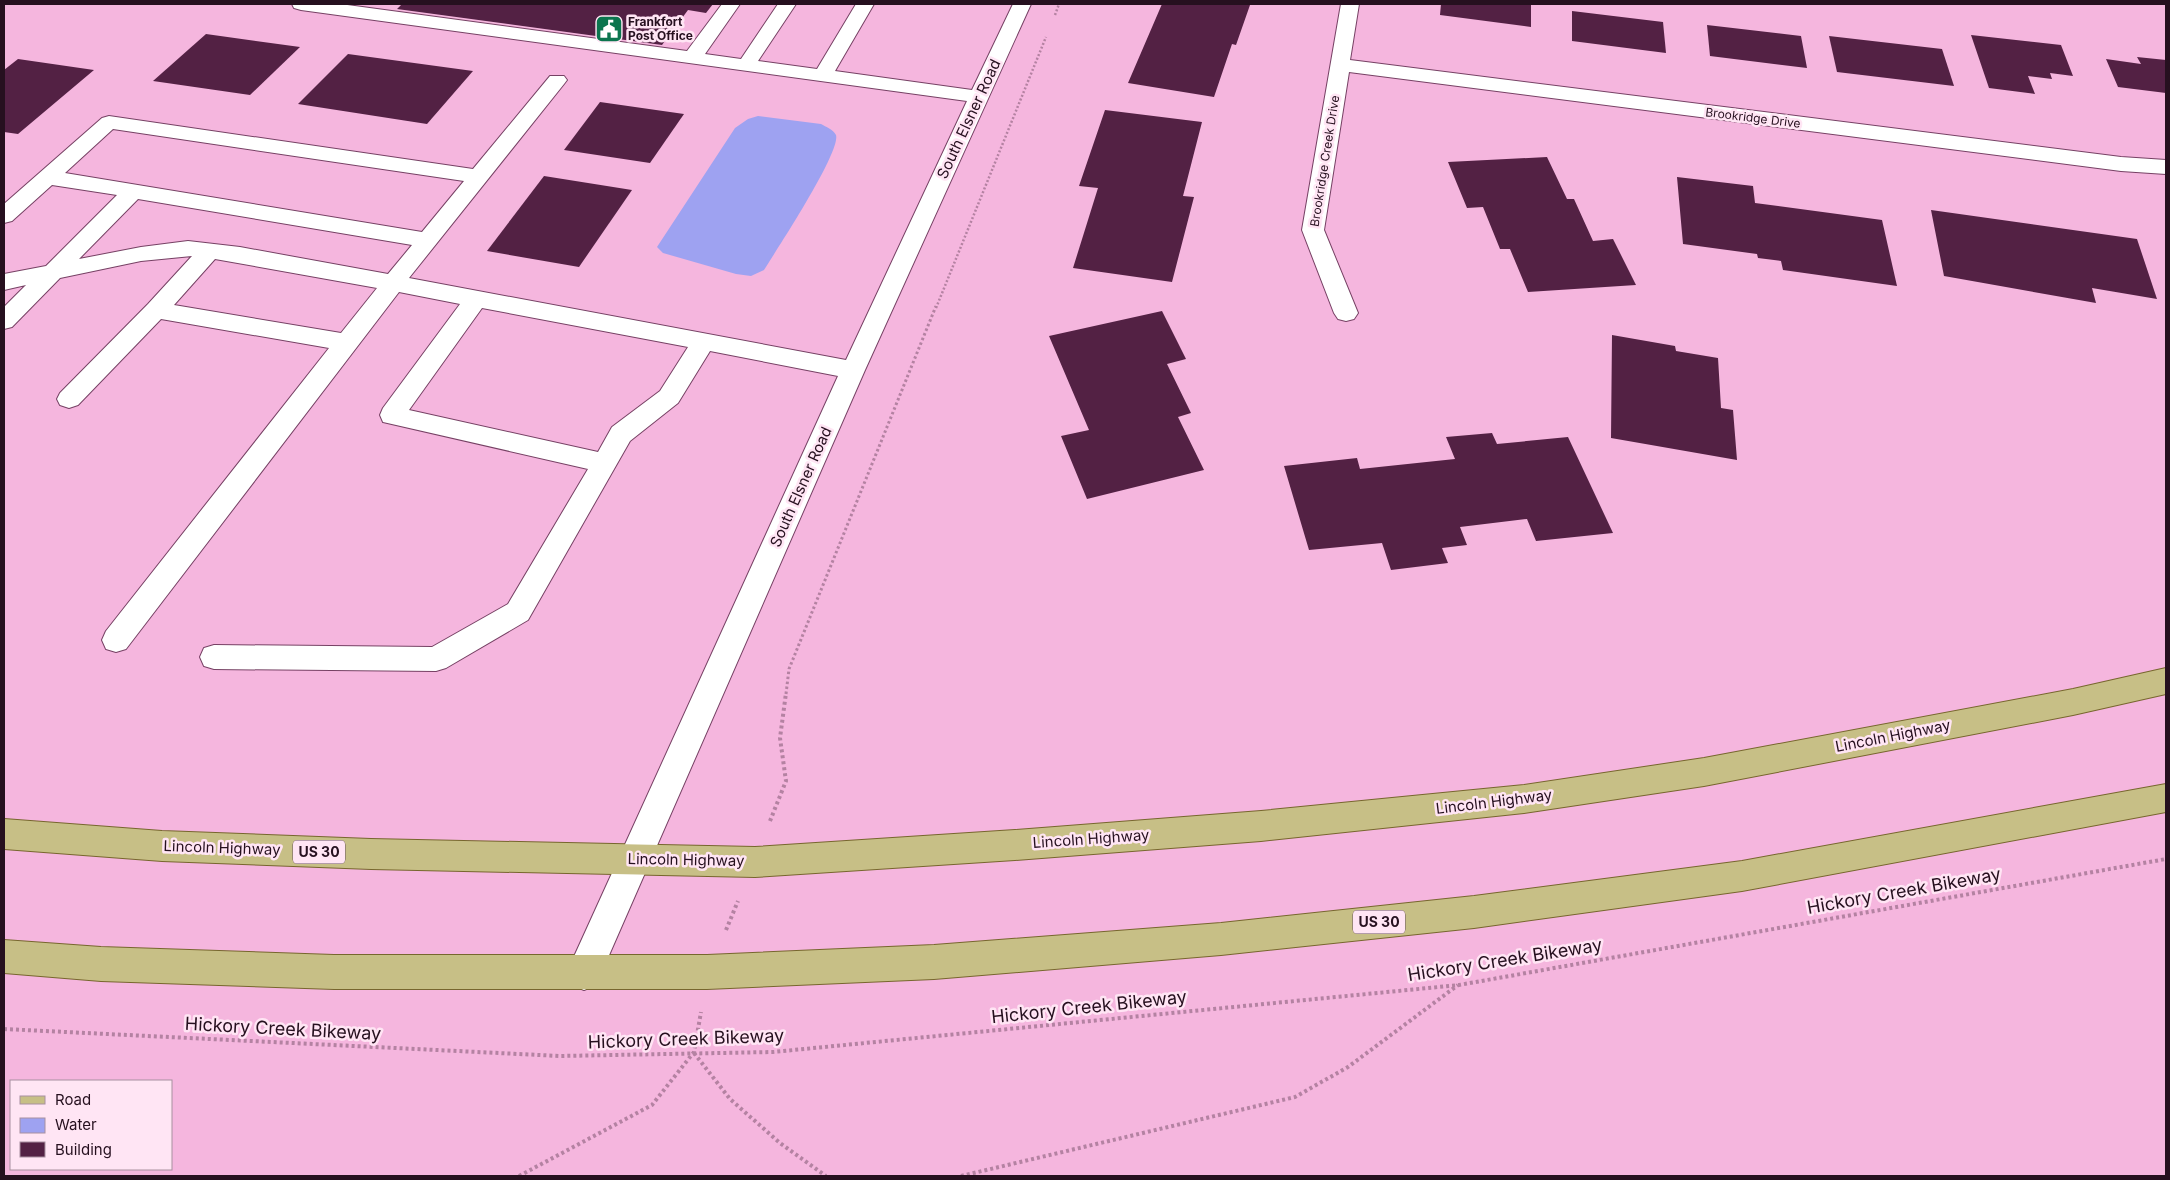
<svg xmlns="http://www.w3.org/2000/svg" width="2170" height="1180" font-family="Inter,sans-serif">
<style>
.water{fill:#9ea2f1}
.building{fill:#532144}
.lines{fill:none;stroke-linecap:round;stroke-linejoin:round}
.minor-casing{stroke:#764164;stroke-width:2}
.major-casing{stroke:#77662e;stroke-width:2}
.path-far2{stroke:#b482a2;stroke-width:2.5;stroke-dasharray:2 2;stroke-linecap:butt}
.path-far1{stroke:#b482a2;stroke-width:3;stroke-dasharray:2.5 2.5;stroke-linecap:butt}
.path{stroke:#b482a2;stroke-width:4;stroke-dasharray:3 3;stroke-linecap:butt}
.minor{fill:#fff;fill-rule:evenodd}
.major{fill:#c7bf86;fill-rule:evenodd}
.labels{text-anchor:middle;stroke-width:5;stroke-linejoin:round;paint-order:stroke}
.far-poi-label{font-size:12px;font-weight:bold;fill:#26101f;stroke:#ffe5f4;text-anchor:start}
.far-street-label{font-size:12px;fill:#26101f;stroke:#ffe5f4}
.shield{fill:#ffe5f4;stroke:#67505f;stroke-width:1}
.shield-label{font-size:14px;font-weight:bold;fill:#26101f}
.street-label{font-size:15px;fill:#26101f;stroke:#ffe5f4}
.near-street-label{font-size:18px;fill:#26101f;stroke:#ffe5f4}
</style>
<rect width="100%" height="100%" fill="#f5b6de"/>
<!-- water -->
<path class="water" d="M758,116L821,124C826,127 833,129 836,135C841,152 776,251 764,270L751,276L736,274L663,253L657,247L735,128L748,119Z"/>
<!-- building -->
<g class="building">
<polygon points="402,4 713,4 706,13 688,10 662,45 397,9"/>
<polygon points="1162,4 1250,5 1236,45 1232,44 1214,97 1128,83"/>
<polygon points="1441,4 1531,4 1531,27 1440,15"/>
<polygon points="1572,11 1663,22 1666,53 1572,41"/>
<polygon points="1707,25 1801,36 1807,68 1710,56"/>
<polygon points="206,34 300,47 250,95 153,81"/>
<polygon points="1971,35 2061,45 2073,76 2050,73 2052,79 2028,76 2035,94 1989,88"/>
<polygon points="1829,36 1942,49 1954,86 1837,72"/>
<polygon points="348,54 473,71 427,124 298,104"/>
<polygon points="2137,57 2166,60 2166,93 2118,87 2106,59 2141,64"/>
<polygon points="18,59 94,70 18,134 4,132 4,70"/>
<polygon points="600,102 684,114 650,163 564,150"/>
<polygon points="1105,110 1202,122 1183,196 1194,197 1172,282 1073,268 1098,188 1079,186"/>
<polygon points="1547,157 1567,199 1574,199 1593,241 1613,239 1636,285 1528,292 1510,249 1500,249 1483,207 1467,208 1448,162"/>
<polygon points="544,176 632,190 579,267 487,251"/>
<polygon points="1677,177 1753,186 1755,203 1882,220 1897,286 1783,270 1781,261 1758,258 1757,254 1683,244"/>
<polygon points="1931,210 2137,239 2157,299 2092,288 2096,303 1944,276"/>
<polygon points="1162,311 1186,359 1167,364 1191,413 1178,417 1204,470 1087,499 1061,436 1089,430 1049,336"/>
<polygon points="1612,335 1675,346 1676,351 1718,358 1721,408 1733,410 1737,460 1611,438"/>
<polygon points="1492,433 1497,444 1568,437 1613,533 1536,541 1527,519 1460,527 1467,545 1442,548 1448,563 1391,570 1382,543 1309,550 1284,466 1357,458 1360,469 1455,459 1446,437"/>
</g>
<g class="lines">
<!-- minor casing -->
<g class="minor-casing">
<g id="minor">
<path d="M292,4H340L687,51L722,4H740L705,54L741,59L778,4H796L758,61L817,69L856,4H874L835,71L972,90L1013,4H1031L865,370L596,985L584,990L572,985L567,973L572,961L838,376L710,351L678,403L630,441L528,620L446,668L436,671L214,669L204,666L200,657L204,648L214,645L432,647L508,604L588,469L383,422L380,415L383,408L460,304L399,292L126,649L116,652L106,649L102,640L106,631L329,348L161,319L78,405L69,408L60,405L57,399L60,393L148,304L192,256L141,261L60,278L12,327L4,329V307L26,285L4,290V274L46,266L117,195L52,185L12,221L4,223V204L102,118L109,116L473,169L550,76H564L567,80L564,84L409,278L846,360L967,101L301,10L294,8ZM113,129L464,181L422,232L65,173ZM138,199L412,245L388,274L240,247L188,241L141,247L79,259ZM215,259L377,288L341,333L174,305ZM482,308L688,347L660,391L612,427L598,452L409,410Z"/>
<polygon points="1341,4 1359,4 1350,60 2121,157 2166,160 2166,174 2121,171 1349,72 1324,230 1358,313 1354,319 1346,321 1338,319 1334,313 1302,230"/>
</g>
</g>
<!-- major casing -->
<g class="major-casing">
<g id="major">
<polygon points="2166,668 2166,694 2073,715 1704,786 1524,813 1261,841 1015,860 755,877 371,869 162,861 4,849 4,819 162,831 371,839 755,847 1015,830 1261,811 1524,785 1704,758 2073,689"/>
<polygon points="2166,784 2166,812 1742,891 1474,928 1221,955 934,979 707,989 334,989 101,981 4,973 4,940 101,947 334,955 707,955 934,945 1221,923 1474,896 1742,861"/>
</g>
</g>
<!-- path-far2 -->
<g class="path-far2">
<polyline points="1055,15 1059,4"/>
<polyline points="936,308 1046,37"/>
</g>
<!-- path-far1 -->
<polyline class="path-far1" points="786,694 789,669 936,306"/>
<!-- path -->
<g class="path">
<polyline points="770,821 786,781 780,738 786,693"/>
<polyline points="726,930 738,901"/>
<polyline points="4,1029 560,1056 773,1052 1459,985 2166,859"/>
<polyline points="694,1053 730,1099 780,1143 826,1176"/>
<polyline points="519,1176 652,1105 694,1052 701,1012"/>
<polyline points="961,1176 1295,1097 1348,1067 1458,985"/>
</g>
<!-- minor -->
<use href="#minor" class="minor"/>
<!-- major -->
<use href="#major" class="major"/>
</g>
<!-- icons -->
<defs>
<g id="civic-square" transform="scale(1.4375)"><rect x="-9" y="-9" width="18" height="18" rx="4" fill="#0b754e" stroke="#ffe5f4"/><path d="M-.6-6.5H3V-4.5H.6V-3L4-1V1h2V6H-6V1h2V-1L-.6-3ZM-1.2 2.5V6h2.4V2.5Z" fill="#fff"/></g>
</defs>
<g fill-rule="evenodd">
<use href="#civic-square" x="609" y="29"/>
</g>
<g class="labels">
<!-- far-poi labels -->
<g class="far-poi-label">
<text x="628" y="26">Frankfort<tspan x="628" dy="14">Post Office</tspan></text>
</g>
<!-- far-street labels -->
<g class="far-street-label">
<text transform="translate(1753 118) rotate(7)" y="4">Brookridge Drive</text>
<text transform="translate(1325 161) rotate(-81)" y="4">Brookridge Creek Drive</text>
</g>
<!-- shield labels -->
<g class="shield">
<rect x="293" y="840.5" width="52" height="23" rx="4"/>
<rect x="1353" y="910.5" width="52" height="23" rx="4"/>
</g>
<g class="shield-label">
<text x="319" y="857">US 30</text>
<text x="1379" y="927">US 30</text>
</g>
<!-- street labels -->
<g class="street-label">
<text transform="translate(969 119) rotate(-65)" y="5">South Elsner Road</text>
<text transform="translate(801 487) rotate(-66)" y="5">South Elsner Road</text>
<text transform="translate(1893 736) rotate(-11)" y="5">Lincoln Highway</text>
<text transform="translate(1494 802) rotate(-7)" y="5">Lincoln Highway</text>
<text transform="translate(1091 839) rotate(-4)" y="5">Lincoln Highway</text>
<text transform="translate(222 848) rotate(2)" y="5">Lincoln Highway</text>
<text transform="translate(686 860) rotate(1)" y="5">Lincoln Highway</text>
</g>
<!-- near-street labels -->
<g class="near-street-label">
<text transform="translate(1904 891) rotate(-10)" y="6">Hickory Creek Bikeway</text>
<text transform="translate(1505 960) rotate(-9)" y="6">Hickory Creek Bikeway</text>
<text transform="translate(1089 1007) rotate(-6)" y="6">Hickory Creek Bikeway</text>
<text transform="translate(283 1029) rotate(3)" y="6">Hickory Creek Bikeway</text>
<text transform="translate(686 1039) rotate(-2)" y="6">Hickory Creek Bikeway</text>
</g>
</g>
<!-- border -->
<rect width="2170" height="1180" fill="none" stroke="#26101f" stroke-width="10"/>
<!-- legend -->
<rect x="10" y="1080" width="162" height="90" fill="#ffe5f4" stroke="#a8909f"/>
<rect x="20" y="1096" width="25" height="8" fill="#c7bf86" stroke="#a8909f"/>
<text x="55" y="1105" font-size="15" fill="#26101f">Road</text>
<rect x="20" y="1118" width="25" height="15" fill="#9ea2f1" stroke="#a8909f"/>
<text x="55" y="1130" font-size="15" fill="#26101f">Water</text>
<rect x="20" y="1142" width="25" height="15" fill="#532144" stroke="#a8909f"/>
<text x="55" y="1155" font-size="15" fill="#26101f">Building</text>
</svg>
